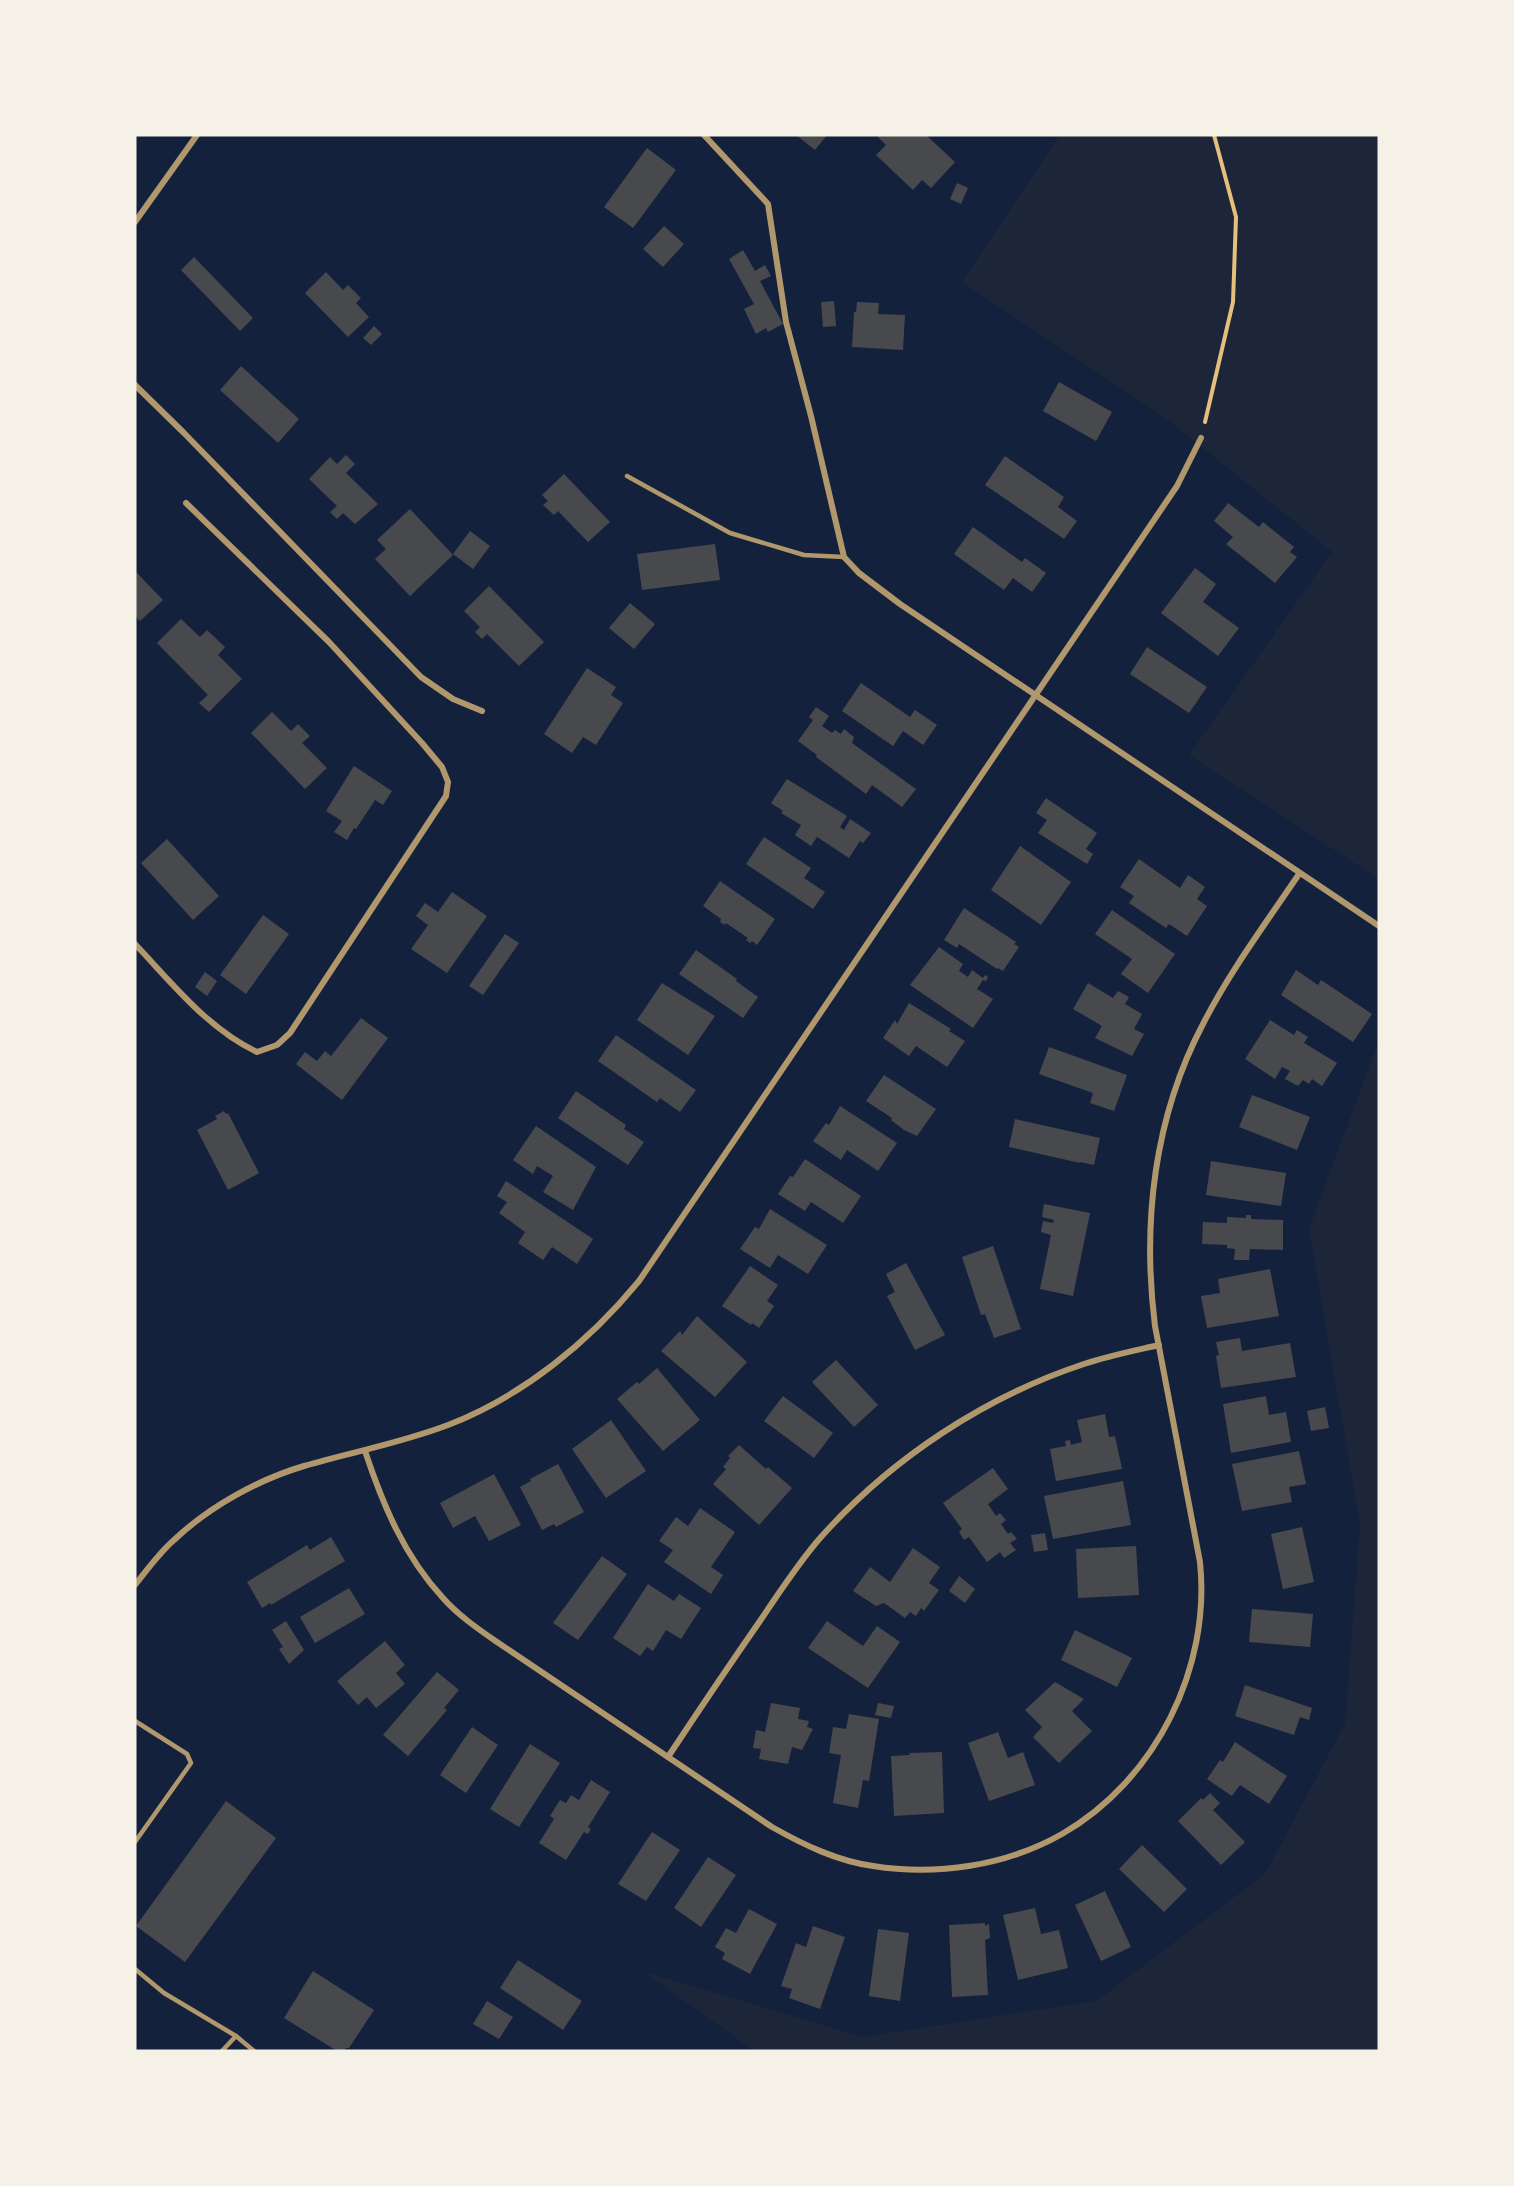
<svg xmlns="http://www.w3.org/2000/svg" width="1514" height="2186" font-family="'Asap Condensed',sans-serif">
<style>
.green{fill:#1d2539}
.building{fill:#48494c}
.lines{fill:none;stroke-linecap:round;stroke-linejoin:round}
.path{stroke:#e5c07b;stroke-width:4}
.service{stroke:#b1986c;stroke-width:4.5}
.minor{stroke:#b1986c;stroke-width:6}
</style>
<rect width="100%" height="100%" fill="#14213d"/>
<!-- green -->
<g class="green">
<polygon points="1060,135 1379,135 1379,879 1189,755 1332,552 1172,423 962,282"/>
<polygon points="1379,1040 1379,2051 755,2051 642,1971 863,2037 1096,2001 1265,1874 1345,1724 1360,1525 1309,1229"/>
</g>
<!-- building -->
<g class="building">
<polygon points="796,135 827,135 815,150"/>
<polygon points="876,135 926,135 955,162 931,188 922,180 913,190 876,155 886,145"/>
<polygon points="647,148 676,170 633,228 604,207"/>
<polygon points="957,183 968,188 961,204 950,199"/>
<polygon points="664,226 684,244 663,267 643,249"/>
<polygon points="743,250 755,271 765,265 771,276 760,281 783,324 768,332 766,328 756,334 744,309 754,304 729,259"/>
<polygon points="194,257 253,318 240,331 181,270"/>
<polygon points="326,272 343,290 348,285 361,298 356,303 369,317 348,337 305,293"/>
<polygon points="834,301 836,326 823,327 821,302"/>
<polygon points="857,302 879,303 878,314 905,315 903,350 852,347 854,312 856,312"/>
<polygon points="374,326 382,334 371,345 363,338"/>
<polygon points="241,366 299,419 278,443 220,390"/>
<polygon points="1059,382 1112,412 1096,441 1043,411"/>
<polygon points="346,455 355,464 346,473 378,504 355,524 343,513 337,519 330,512 337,506 309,479 330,457 337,464"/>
<polygon points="1005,456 1064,497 1058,507 1077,521 1064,539 985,485"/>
<polygon points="564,474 610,522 588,542 558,511 554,515 543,505 548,501 542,495"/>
<polygon points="1228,503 1259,527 1263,522 1294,547 1290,552 1297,557 1275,583 1226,544 1233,537 1214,521"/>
<polygon points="410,509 453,555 410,596 375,559 386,549 377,540"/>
<polygon points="973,527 1022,562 1025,558 1046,573 1032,592 1013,578 1004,590 954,554"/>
<polygon points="470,531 490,546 473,569 453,554"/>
<polygon points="715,544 720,580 642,590 637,554"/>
<polygon points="1195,568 1216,584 1203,602 1239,628 1218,656 1161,613"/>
<polygon points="135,571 163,600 140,621 135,616"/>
<polygon points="489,586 544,642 519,666 487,634 482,639 475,632 480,627 464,611"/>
<polygon points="630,603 655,624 634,649 609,628"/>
<polygon points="181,619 200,637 207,630 225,647 218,655 242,679 209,712 199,703 208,695 157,643"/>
<polygon points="1147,647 1207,687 1189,713 1130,674"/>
<polygon points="587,668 616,687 611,695 623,703 596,745 583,737 572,753 544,734"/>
<polygon points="861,683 910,717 915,710 937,725 923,745 903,731 893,746 842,711"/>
<polygon points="816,707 829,716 822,726 832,733 835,730 841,734 844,729 854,737 852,743 916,789 902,807 872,785 866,794 816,757 817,755 798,741 813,720 809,717"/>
<polygon points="272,712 291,731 298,724 310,736 302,743 327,768 305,789 251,733"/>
<polygon points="354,766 392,791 383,805 375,800 356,829 354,828 347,840 334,832 342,821 326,811"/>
<polygon points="787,779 847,816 840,827 844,830 850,819 871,833 863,843 860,841 849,858 817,837 811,846 795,835 801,825 781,813 783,811 771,803"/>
<polygon points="1046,798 1097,833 1086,849 1093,854 1087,864 1038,833 1047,820 1036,813"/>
<polygon points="764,837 811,868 804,878 825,892 813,909 746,864"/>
<polygon points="167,839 219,896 193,920 141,863"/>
<polygon points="1020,846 1071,882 1041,925 991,890"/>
<polygon points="1139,859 1180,888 1188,875 1205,887 1197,899 1207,906 1187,936 1169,924 1166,928 1129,903 1134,896 1120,887"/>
<polygon points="720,881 775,919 757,945 752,941 750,943 746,940 748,938 726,923 725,925 720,922 721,919 703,906"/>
<polygon points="452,892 487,916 447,973 411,949 428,925 416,916 425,903 438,912"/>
<polygon points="964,908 1016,942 1014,944 1019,947 1003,971 998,968 997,969 959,944 957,948 944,940"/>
<polygon points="1112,910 1175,954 1148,993 1121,974 1132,959 1095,934"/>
<polygon points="263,915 289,934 246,994 220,975"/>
<polygon points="505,934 519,943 483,995 469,986"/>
<polygon points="939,947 963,964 959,971 968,977 972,970 983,978 985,975 988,977 986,981 983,980 977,989 993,999 973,1028 910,985"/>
<polygon points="696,950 737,979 736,981 758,997 743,1018 679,974"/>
<polygon points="1296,970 1318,985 1321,980 1372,1014 1353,1042 1281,995"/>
<polygon points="205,972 217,981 207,996 195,987"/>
<polygon points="662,983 715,1016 688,1055 637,1020"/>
<polygon points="1088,983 1113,998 1118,991 1129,997 1125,1004 1142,1014 1134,1029 1144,1034 1132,1056 1095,1038 1102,1026 1073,1009"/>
<polygon points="909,1003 951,1029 949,1031 965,1041 947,1067 916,1046 909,1056 883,1038 895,1020 897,1024"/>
<polygon points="361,1018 388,1038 342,1100 296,1064 305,1052 317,1061 325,1051 331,1056"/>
<polygon points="1270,1020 1294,1035 1297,1030 1308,1037 1304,1043 1337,1063 1322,1086 1312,1079 1309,1084 1303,1080 1298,1086 1285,1079 1290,1071 1282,1067 1275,1079 1245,1059"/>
<polygon points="616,1035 696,1090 680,1112 660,1098 657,1102 598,1061"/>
<polygon points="1049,1047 1127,1075 1114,1111 1090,1103 1093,1093 1039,1074"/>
<polygon points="884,1075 936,1109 917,1136 904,1130 891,1120 892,1118 866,1101"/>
<polygon points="576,1091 626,1125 624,1129 644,1142 628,1165 558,1118"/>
<polygon points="1252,1095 1310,1117 1297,1150 1239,1127"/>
<polygon points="840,1106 897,1143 878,1171 847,1150 841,1160 813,1141 826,1123 829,1125"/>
<polygon points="224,1111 226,1114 228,1113 259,1173 228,1190 197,1130 217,1119 215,1116"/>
<polygon points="1015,1119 1100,1138 1094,1165 1080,1162 1080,1163 1009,1147"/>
<polygon points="536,1126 596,1167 573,1210 543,1192 553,1176 537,1166 533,1174 513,1160"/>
<polygon points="805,1159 861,1196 843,1223 811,1202 805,1211 778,1194 790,1176 793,1177"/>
<polygon points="1211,1161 1286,1173 1281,1206 1206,1195"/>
<polygon points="506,1181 593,1239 577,1264 552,1247 543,1260 518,1243 525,1232 499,1213 507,1202 497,1196"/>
<polygon points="1044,1204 1090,1213 1073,1296 1040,1289 1051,1235 1041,1232 1043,1221 1053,1223 1054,1220 1042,1217"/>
<polygon points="770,1209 827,1245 808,1274 778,1255 770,1268 740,1249 755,1227 759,1229"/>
<polygon points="1246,1215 1251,1215 1251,1219 1283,1220 1283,1250 1250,1249 1249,1260 1234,1260 1235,1249 1227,1248 1227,1245 1202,1244 1203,1222 1227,1223 1227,1217 1246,1218"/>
<polygon points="993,1246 1021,1329 994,1338 985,1314 981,1315 962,1257"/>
<polygon points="906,1263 945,1335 915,1350 887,1296 895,1292 886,1274"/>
<polygon points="750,1266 778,1285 767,1301 774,1306 759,1328 752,1323 751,1325 722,1306"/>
<polygon points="1270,1269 1279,1316 1207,1328 1201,1296 1220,1293 1218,1279"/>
<polygon points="697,1316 747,1362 715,1397 661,1351 680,1331 682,1335"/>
<polygon points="1240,1338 1242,1351 1290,1343 1296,1377 1221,1388 1216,1356 1219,1355 1216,1342"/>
<polygon points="836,1360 878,1405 854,1427 812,1382"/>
<polygon points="657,1368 700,1420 663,1451 617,1399 637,1382 639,1384"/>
<polygon points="783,1396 833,1433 814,1458 764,1421"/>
<polygon points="1266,1396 1269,1415 1286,1412 1291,1442 1231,1453 1223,1404"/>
<polygon points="1325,1407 1329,1428 1311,1431 1307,1411"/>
<polygon points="1105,1414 1109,1437 1115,1436 1122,1469 1056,1481 1050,1449 1066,1446 1065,1441 1070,1440 1071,1445 1082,1442 1077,1420"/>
<polygon points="611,1420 646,1471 606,1498 572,1449"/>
<polygon points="739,1445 766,1469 768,1467 792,1488 759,1525 713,1484 726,1469 723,1467 730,1458 728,1456"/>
<polygon points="1299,1451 1306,1484 1289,1487 1292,1502 1242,1511 1232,1464"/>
<polygon points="558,1464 584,1512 556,1527 554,1524 542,1530 520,1487 531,1481 530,1479"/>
<polygon points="993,1468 1008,1489 988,1504 996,1516 1000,1513 1006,1520 1001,1524 1008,1534 1011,1532 1017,1539 1010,1543 1016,1550 1004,1558 1000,1552 987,1562 969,1537 964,1540 959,1532 962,1529 943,1503"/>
<polygon points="494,1474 521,1525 489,1541 475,1516 453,1528 440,1503"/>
<polygon points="1123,1481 1131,1525 1053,1539 1044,1496"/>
<polygon points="700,1508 735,1532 711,1567 723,1575 711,1594 664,1562 673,1550 659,1541 676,1517 688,1526"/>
<polygon points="1302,1527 1314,1582 1283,1589 1271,1534"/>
<polygon points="1045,1533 1048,1550 1034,1552 1031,1535"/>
<polygon points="331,1537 345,1561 271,1605 270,1603 262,1608 247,1582 307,1545 310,1550"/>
<polygon points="1136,1546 1139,1595 1078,1598 1076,1549"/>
<polygon points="913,1548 940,1567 929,1583 939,1590 924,1611 921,1608 916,1616 910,1612 905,1618 884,1603 876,1606 853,1591 870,1567 890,1582"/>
<polygon points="602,1556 627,1574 578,1640 553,1623"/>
<polygon points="959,1576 975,1589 965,1603 949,1591"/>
<polygon points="648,1584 674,1601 679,1594 701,1608 681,1639 666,1630 653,1651 647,1647 640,1656 613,1638"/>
<polygon points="349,1588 365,1614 315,1643 300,1617"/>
<polygon points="1252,1609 1313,1614 1310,1647 1249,1642"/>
<polygon points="286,1621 304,1650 289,1664 279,1649 283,1647 272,1630"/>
<polygon points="827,1621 863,1646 877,1626 900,1642 868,1688 808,1648"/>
<polygon points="1075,1630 1132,1658 1117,1687 1061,1660"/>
<polygon points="385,1641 405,1665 396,1673 405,1684 376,1708 367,1697 358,1705 337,1681"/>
<polygon points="437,1672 459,1690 444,1708 447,1710 408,1756 383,1735"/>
<polygon points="1055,1682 1084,1699 1072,1711 1092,1731 1059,1763 1033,1737 1042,1727 1025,1710"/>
<polygon points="1245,1685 1312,1708 1309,1720 1300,1717 1294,1735 1235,1716"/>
<polygon points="771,1703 800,1708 798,1719 809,1721 807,1727 813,1729 802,1750 792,1747 788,1764 759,1759 761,1749 753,1748 756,1730 765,1732"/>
<polygon points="878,1703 894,1706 891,1718 875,1715"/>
<polygon points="849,1714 879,1719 869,1781 863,1780 858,1808 833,1803 841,1755 829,1753 833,1727 846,1729"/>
<polygon points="472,1727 498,1745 466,1793 440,1775"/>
<polygon points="998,1732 1008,1758 1023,1752 1035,1785 989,1801 968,1743"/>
<polygon points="1235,1742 1287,1776 1269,1804 1240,1785 1232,1796 1207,1779 1220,1760 1223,1762"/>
<polygon points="530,1744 560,1763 519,1827 490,1809"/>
<polygon points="942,1752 944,1813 894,1816 891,1756 910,1755 909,1753"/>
<polygon points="591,1780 610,1792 588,1827 591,1829 588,1834 584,1832 566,1860 539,1843 554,1819 550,1816 560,1800 566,1803 571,1795 579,1800"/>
<polygon points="1210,1793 1220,1803 1213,1810 1245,1842 1221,1865 1178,1821 1201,1798 1203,1800"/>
<polygon points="226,1801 276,1838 185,1962 136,1926"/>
<polygon points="652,1832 680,1850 646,1901 618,1884"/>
<polygon points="1142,1845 1187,1889 1164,1912 1119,1869"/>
<polygon points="708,1857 736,1875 701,1927 674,1908"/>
<polygon points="1105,1891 1131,1947 1101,1961 1075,1905"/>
<polygon points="1035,1908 1041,1934 1059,1930 1068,1968 1018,1980 1003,1915"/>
<polygon points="749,1909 777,1924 750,1974 722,1959 725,1953 715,1947 726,1928 736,1933"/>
<polygon points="985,1923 985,1926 989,1924 990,1938 985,1940 988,1995 952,1997 949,1925"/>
<polygon points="813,1926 845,1937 820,2009 789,1998 792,1989 781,1986 796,1943 806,1947"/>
<polygon points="878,1929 909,1933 900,2001 869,1996"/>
<polygon points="518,1960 582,2001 563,2030 500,1988"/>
<polygon points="313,1971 374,2010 349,2048 346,2048 344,2051 337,2051 284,2018"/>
<polygon points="487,2001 513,2017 499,2039 473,2024"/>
</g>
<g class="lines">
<!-- path -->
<polyline class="path" points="1205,422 1233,302 1236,217 1214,135"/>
<!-- service -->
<g class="service">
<polyline points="627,476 730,533 804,555 844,557"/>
<polyline points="135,1721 187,1754 191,1763 135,1842"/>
<polyline points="135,1969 164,1993 236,2036"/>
<polyline points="222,2051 236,2036 254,2051"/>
</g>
<!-- minor -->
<g class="minor">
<polyline points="704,135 768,204 786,322 811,416 844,557 859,573 900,604 1379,926"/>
<polyline points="135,222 197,135"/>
<polyline points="135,385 184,433 421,677 453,699 482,711"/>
<path d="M135,944C172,983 208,1029 257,1052L277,1045L290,1033L446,796L448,782L442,767L422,743L329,642L186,503"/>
<path d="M365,1451C383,1505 404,1556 443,1598C458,1615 478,1629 497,1642L772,1827C804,1845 837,1861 873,1866C936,1876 1006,1866 1062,1834C1156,1780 1211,1668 1200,1562L1155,1326C1142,1223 1154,1117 1203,1024C1230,971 1266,923 1299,874"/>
<path d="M135,1585C147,1570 159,1553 174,1540C209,1507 257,1480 304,1466C352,1452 401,1443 448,1425C523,1396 589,1342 639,1281L1177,486L1201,438"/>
<path d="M668,1757C699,1710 730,1664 762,1618C781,1590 799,1562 821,1537C891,1459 984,1397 1084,1364C1108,1356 1133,1351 1159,1345"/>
</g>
</g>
<!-- border -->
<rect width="1514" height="2186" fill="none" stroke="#f6f1e7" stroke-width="273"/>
</svg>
